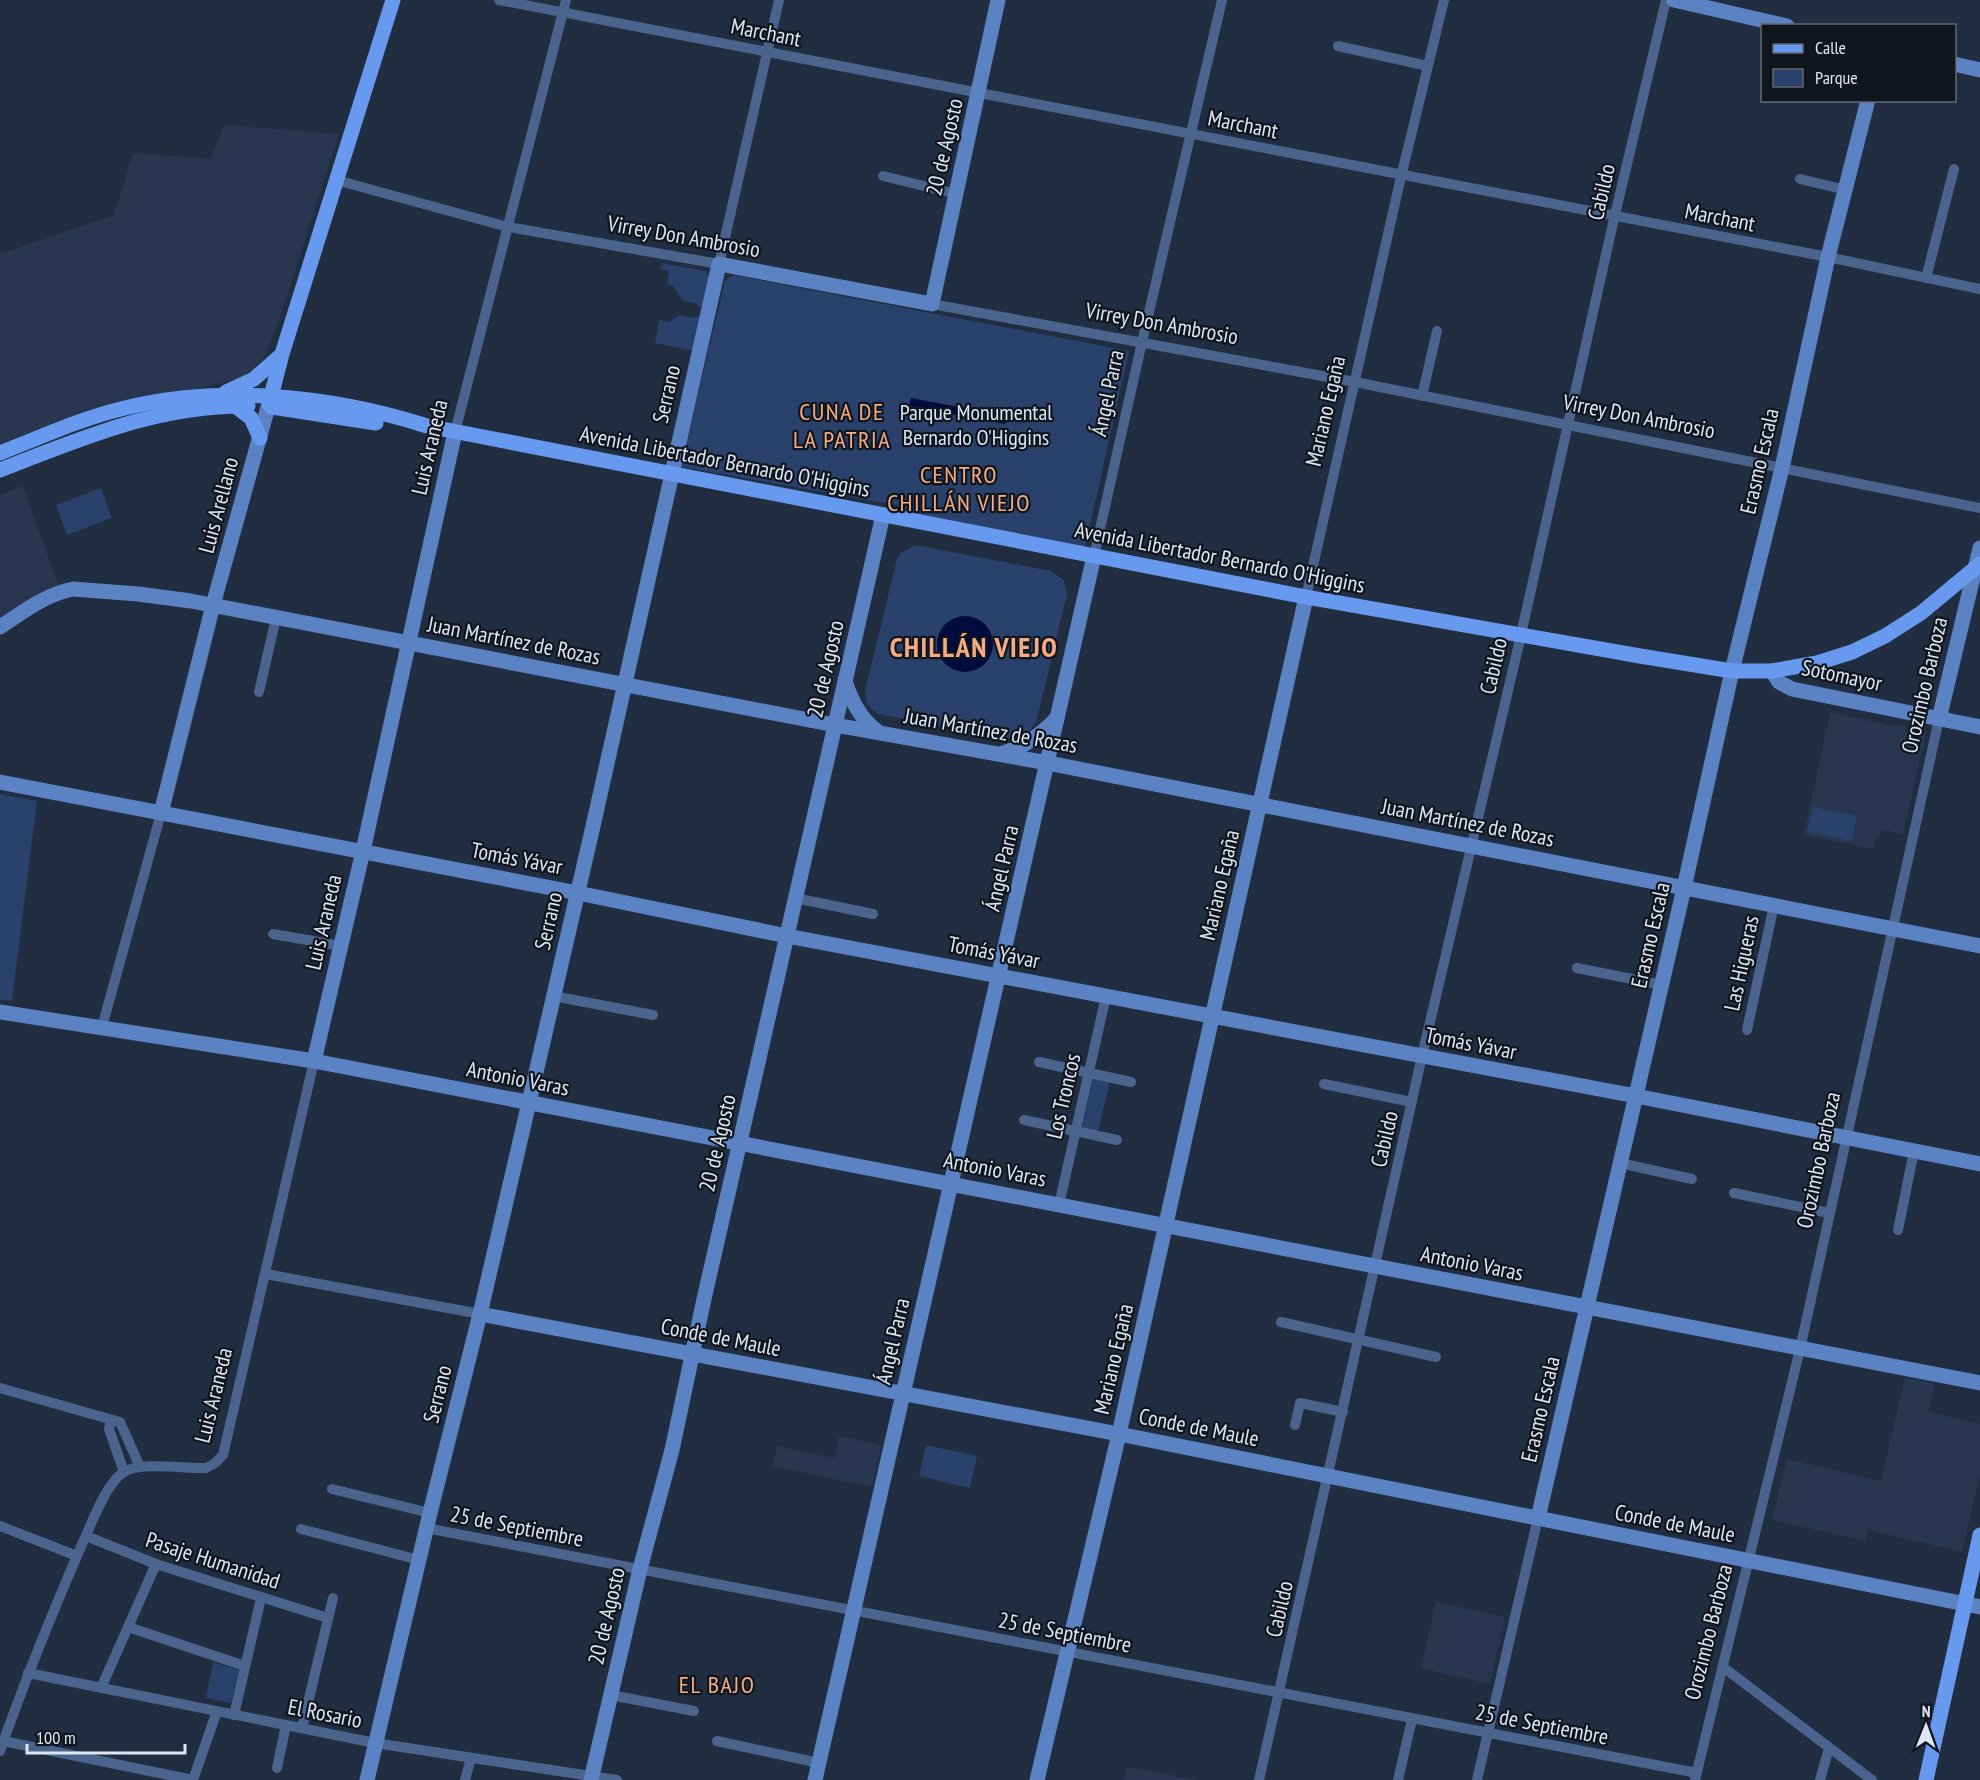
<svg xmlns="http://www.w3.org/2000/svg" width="1980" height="1780" font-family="'PT Sans Narrow',sans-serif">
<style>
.built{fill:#28374f}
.green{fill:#29416b}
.water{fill:#000b3e}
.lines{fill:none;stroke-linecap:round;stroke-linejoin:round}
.street{stroke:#4b648d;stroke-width:10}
.secondary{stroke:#5b82c3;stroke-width:15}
.primary{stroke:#6799ee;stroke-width:15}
.labels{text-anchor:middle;stroke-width:4.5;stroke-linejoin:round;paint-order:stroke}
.street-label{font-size:22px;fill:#dee6f3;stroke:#10151e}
.park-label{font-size:22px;fill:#dae5f6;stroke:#10151e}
.neighbourhood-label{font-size:24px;letter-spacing:1.5px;fill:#f3ac84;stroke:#10151e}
.district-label{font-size:28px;font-weight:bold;letter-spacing:1.5px;fill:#f3ac84;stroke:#10151e}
</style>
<rect width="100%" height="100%" fill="#212d40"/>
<!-- built -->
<g class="built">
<polygon points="224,125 339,134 282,311 267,353 249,377 101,409 0,447 0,254 114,215 133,153 210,159"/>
<polygon points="23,486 59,587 40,592 0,618 0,495"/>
<polygon points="1830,712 1898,727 1899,725 1905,726 1905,728 1926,732 1903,834 1882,829 1880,836 1876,836 1873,849 1804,835"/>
<polygon points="1905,1377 1935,1384 1929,1412 1980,1424 1980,1476 1962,1552 1868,1530 1865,1541 1772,1520 1787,1459 1881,1481"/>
<polygon points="839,1436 881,1445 872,1487 773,1466 777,1446 834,1458"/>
<polygon points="1436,1602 1505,1617 1490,1684 1421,1668"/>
<polygon points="1127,1767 1197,1780 1124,1780"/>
</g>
<!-- green -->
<g class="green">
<polygon points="662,263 705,271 711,280 704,308 698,307 698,304 683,301 673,286 667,285 669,271 660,269"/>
<polygon points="734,275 1129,351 1085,548 896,513 897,505 681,467 725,280"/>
<polygon points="680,315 695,318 696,316 702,317 694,351 655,343 659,320 669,322"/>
<polygon points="101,488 112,518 67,535 56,505"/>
<path d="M913,546H921L1051,571L1064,580L1067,595L1036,722C1028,735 1020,739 1005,738L878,714L867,705L865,691L897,559L901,553Z"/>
<polygon points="0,794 37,801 12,1001 0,1000"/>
<polygon points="1813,807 1857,816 1852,841 1807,832"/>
<polygon points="1093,1078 1110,1081 1098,1132 1082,1128"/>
<polygon points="926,1445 977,1456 970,1488 919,1476"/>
<polygon points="213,1662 239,1670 231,1703 206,1698"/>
</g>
<!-- water -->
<g class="water">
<polygon points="911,398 1006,416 1005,424 909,406"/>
<circle cx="965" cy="644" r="28"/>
</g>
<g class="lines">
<!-- street -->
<g class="street">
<polyline points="499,0 1828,257 1980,289"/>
<polyline points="1338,46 1428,66"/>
<polyline points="883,176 957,194"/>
<polyline points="1800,179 1846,190"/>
<polyline points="336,180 508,227 719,264 779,0"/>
<polyline points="1926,278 1954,169"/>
<polyline points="932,304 1355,382 1980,508"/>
<polyline points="1422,396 1437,331"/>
<polyline points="455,432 566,0"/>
<polyline points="1094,556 1142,342 1222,0"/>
<polyline points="1306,597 1400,181 1444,0"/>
<polyline points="259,692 276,618"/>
<polyline points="795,898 873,914"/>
<polyline points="273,934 341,946"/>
<polyline points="1577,968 1662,985"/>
<polyline points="553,996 653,1015"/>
<polyline points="102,1027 161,813"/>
<polyline points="1747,1030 1774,905"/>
<polyline points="1039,1062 1131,1082"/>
<polyline points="1324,1084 1412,1102"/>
<polyline points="1024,1120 1117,1140"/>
<polyline points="1620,1163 1692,1179"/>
<polyline points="1734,1193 1829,1213"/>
<polyline points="1059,1205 1106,996"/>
<polyline points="1898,1230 1914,1151"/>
<polyline points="266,1274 480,1314"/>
<polyline points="1281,1322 1436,1357"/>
<polyline points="0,1388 120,1422 140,1467"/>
<polyline points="111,1420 109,1429 124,1472"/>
<polyline points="1295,1425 1300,1403 1343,1412"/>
<polyline points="332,1489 430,1513"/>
<polyline points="0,1526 77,1556"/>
<polyline points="426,1528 1697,1773"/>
<polyline points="301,1529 419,1560"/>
<polyline points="86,1536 156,1564 328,1618"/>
<polyline points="128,1627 245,1666"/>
<polyline points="1723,1667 1872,1780"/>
<polyline points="28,1673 375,1743 617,1780"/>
<polyline points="101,1688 156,1564"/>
<polyline points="611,1695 694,1711"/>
<polyline points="234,1715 261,1598"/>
<polyline points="302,1728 333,1598"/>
<polyline points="3,1741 193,1780"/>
<polyline points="717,1741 819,1763"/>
<path d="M0,1751C25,1680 53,1611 83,1542C92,1523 106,1483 124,1472C141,1461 185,1469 206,1468L215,1463L223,1455L314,1061"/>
<polyline points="277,1768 286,1725"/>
<polyline points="193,1780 217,1711"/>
<polyline points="465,1780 471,1758"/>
<polyline points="1259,1780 1422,1056 1518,648 1613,223 1666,0"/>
<polyline points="1398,1780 1412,1719"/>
<polyline points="1477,1780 1538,1518"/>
<polyline points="1695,1780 1800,1349 1939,719"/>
<polyline points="1820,1780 1829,1748"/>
</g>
<!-- secondary -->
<g class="secondary">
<polyline points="1674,0 1787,26"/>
<polyline points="1954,64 1980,70"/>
<path d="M0,627C23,612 46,594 73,589L138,594L191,601L835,725L1048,763L1980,946"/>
<polyline points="1772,671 1779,682 1792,689 1980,727"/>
<path d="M845,681C852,702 860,718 878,732"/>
<polyline points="1939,719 1980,548"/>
<path d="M1003,753C1025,747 1041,735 1057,718"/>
<polyline points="0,782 578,893 787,936 1636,1096 1980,1164"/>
<polyline points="161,813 213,605 268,407"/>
<polyline points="0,1012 314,1061 1980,1383"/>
<polyline points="314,1061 363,851 455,432"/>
<polyline points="480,1314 1119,1434 1980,1607"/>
<polyline points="1538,1518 1684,888 1732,671 1782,468 1828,257 1868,100"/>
<polyline points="367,1780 430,1513 480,1314 591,835 719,264 932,304 998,0"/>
<polyline points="591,1780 640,1569 672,1450 704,1299 883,515"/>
<polyline points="815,1780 1094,556"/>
<polyline points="1037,1780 1119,1434 1306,597"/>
</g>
<!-- primary -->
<g class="primary">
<polyline points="226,392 254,379 280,356"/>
<polyline points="269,404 282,354 393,0"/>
<polyline points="235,406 251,418 260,438"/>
<polyline points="272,407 376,423"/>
<path d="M0,453C41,437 82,418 125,408C222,384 333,396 427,426L1306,597L1640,656L1732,671H1772L1817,663L1852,652L1885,636L1921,613L1980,564"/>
<path d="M0,470C83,438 158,405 248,406"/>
<polyline points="1926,1780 1980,1535"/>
</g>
</g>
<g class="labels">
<!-- street labels -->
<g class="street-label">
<text transform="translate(766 32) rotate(11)" y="8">Marchant</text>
<text transform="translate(1243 124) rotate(11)" y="8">Marchant</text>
<text transform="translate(944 147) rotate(-77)" y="8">20 de Agosto</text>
<text transform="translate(1601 192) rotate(-77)" y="8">Cabildo</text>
<text transform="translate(1720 217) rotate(11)" y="8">Marchant</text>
<text transform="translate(684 236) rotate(10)" y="8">Virrey Don Ambrosio</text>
<text transform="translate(1162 323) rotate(10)" y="8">Virrey Don Ambrosio</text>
<text transform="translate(1107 393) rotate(-78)" y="8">Ángel Parra</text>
<text transform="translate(666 394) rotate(-77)" y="8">Serrano</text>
<text transform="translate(1325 411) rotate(-77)" y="8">Mariano Egaña</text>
<text transform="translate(1639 416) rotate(11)" y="8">Virrey Don Ambrosio</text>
<text transform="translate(429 447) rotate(-77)" y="8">Luis Araneda</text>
<text transform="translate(725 461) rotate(11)" y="8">Avenida Libertador Bernardo O'Higgins</text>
<text transform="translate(1759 461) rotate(-77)" y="8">Erasmo Escala</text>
<text transform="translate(218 505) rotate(-75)" y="8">Luis Arellano</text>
<text transform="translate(1220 557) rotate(11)" y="8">Avenida Libertador Bernardo O'Higgins</text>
<text transform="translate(514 640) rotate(11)" y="8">Juan Martínez de Rozas</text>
<text transform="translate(1493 666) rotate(-77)" y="8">Cabildo</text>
<text transform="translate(825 669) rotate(-77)" y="8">20 de Agosto</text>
<text transform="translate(1842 675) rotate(12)" y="8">Sotomayor</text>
<text transform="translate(1924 685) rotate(-77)" y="8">Orozimbo Barboza</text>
<text transform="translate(991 730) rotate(10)" y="8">Juan Martínez de Rozas</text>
<text transform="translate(1468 822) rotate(11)" y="8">Juan Martínez de Rozas</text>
<text transform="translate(517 858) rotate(11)" y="8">Tomás Yávar</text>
<text transform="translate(1001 868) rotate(-77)" y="8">Ángel Parra</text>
<text transform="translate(1219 885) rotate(-77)" y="8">Mariano Egaña</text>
<text transform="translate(548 921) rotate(-77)" y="8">Serrano</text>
<text transform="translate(323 922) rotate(-77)" y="8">Luis Araneda</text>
<text transform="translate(1650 935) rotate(-77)" y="8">Erasmo Escala</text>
<text transform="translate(994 952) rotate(11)" y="8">Tomás Yávar</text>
<text transform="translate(1741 963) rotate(-78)" y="8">Las Higueras</text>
<text transform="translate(1471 1043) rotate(11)" y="8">Tomás Yávar</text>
<text transform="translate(518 1078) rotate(11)" y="8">Antonio Varas</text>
<text transform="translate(1063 1096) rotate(-77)" y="8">Los Troncos</text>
<text transform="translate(1384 1139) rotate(-77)" y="8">Cabildo</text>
<text transform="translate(717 1143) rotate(-77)" y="8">20 de Agosto</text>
<text transform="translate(1818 1160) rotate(-78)" y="8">Orozimbo Barboza</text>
<text transform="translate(995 1169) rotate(11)" y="8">Antonio Varas</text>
<text transform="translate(1472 1263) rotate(11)" y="8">Antonio Varas</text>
<text transform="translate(721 1337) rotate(11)" y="8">Conde de Maule</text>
<text transform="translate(892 1341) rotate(-77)" y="8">Ángel Parra</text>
<text transform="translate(1113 1359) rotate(-77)" y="8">Mariano Egaña</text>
<text transform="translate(437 1394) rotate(-76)" y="8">Serrano</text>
<text transform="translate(213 1395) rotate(-76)" y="8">Luis Araneda</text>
<text transform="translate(1540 1409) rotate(-77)" y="8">Erasmo Escala</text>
<text transform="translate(1199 1427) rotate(11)" y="8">Conde de Maule</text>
<text transform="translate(1675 1523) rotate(11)" y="8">Conde de Maule</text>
<text transform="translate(517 1526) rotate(11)" y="8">25 de Septiembre</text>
<text transform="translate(213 1560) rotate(18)" y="8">Pasaje Humanidad</text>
<text transform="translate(1279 1609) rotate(-77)" y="8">Cabildo</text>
<text transform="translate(606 1616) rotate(-77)" y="8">20 de Agosto</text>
<text transform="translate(1065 1632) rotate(11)" y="8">25 de Septiembre</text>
<text transform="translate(1708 1632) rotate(-76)" y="8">Orozimbo Barboza</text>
<text transform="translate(325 1713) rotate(11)" y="8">El Rosario</text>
<text transform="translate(1542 1724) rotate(11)" y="8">25 de Septiembre</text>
</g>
<!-- park labels -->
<g class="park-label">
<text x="976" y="420">Parque Monumental<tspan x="976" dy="25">Bernardo O'Higgins</tspan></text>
</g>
<!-- neighbourhood labels -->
<g class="neighbourhood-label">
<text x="842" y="420">CUNA DE<tspan x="842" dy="28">LA PATRIA</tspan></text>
<text x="959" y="483">CENTRO<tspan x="959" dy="28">CHILLÁN VIEJO</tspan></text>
<text x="717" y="1693">EL BAJO</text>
</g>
<!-- district labels -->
<g class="district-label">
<text x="974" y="657">CHILLÁN VIEJO</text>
</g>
</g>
<!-- legend -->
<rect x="1761" y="24" width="195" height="78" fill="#10151e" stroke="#626973" stroke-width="1.5"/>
<rect x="1773" y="44" width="30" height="9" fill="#6799ee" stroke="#626973" stroke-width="1.5"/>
<text x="1815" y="54" font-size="18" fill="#dee6f3">Calle</text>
<rect x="1773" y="69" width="30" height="18" fill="#29416b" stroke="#626973" stroke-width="1.5"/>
<text x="1815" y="84" font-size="18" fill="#dee6f3">Parque</text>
<!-- north arrow -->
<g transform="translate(1926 1726) rotate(1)" stroke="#10151e" stroke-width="4.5" paint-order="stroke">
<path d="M0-4.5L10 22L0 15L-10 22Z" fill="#dee6f3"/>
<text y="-9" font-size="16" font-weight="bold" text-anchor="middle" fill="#dee6f3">N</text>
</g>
<!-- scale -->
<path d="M27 1744v9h158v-9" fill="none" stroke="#dee6f3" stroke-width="3"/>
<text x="36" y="1744" font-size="18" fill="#dee6f3" stroke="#10151e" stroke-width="4.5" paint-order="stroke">100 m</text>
</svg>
